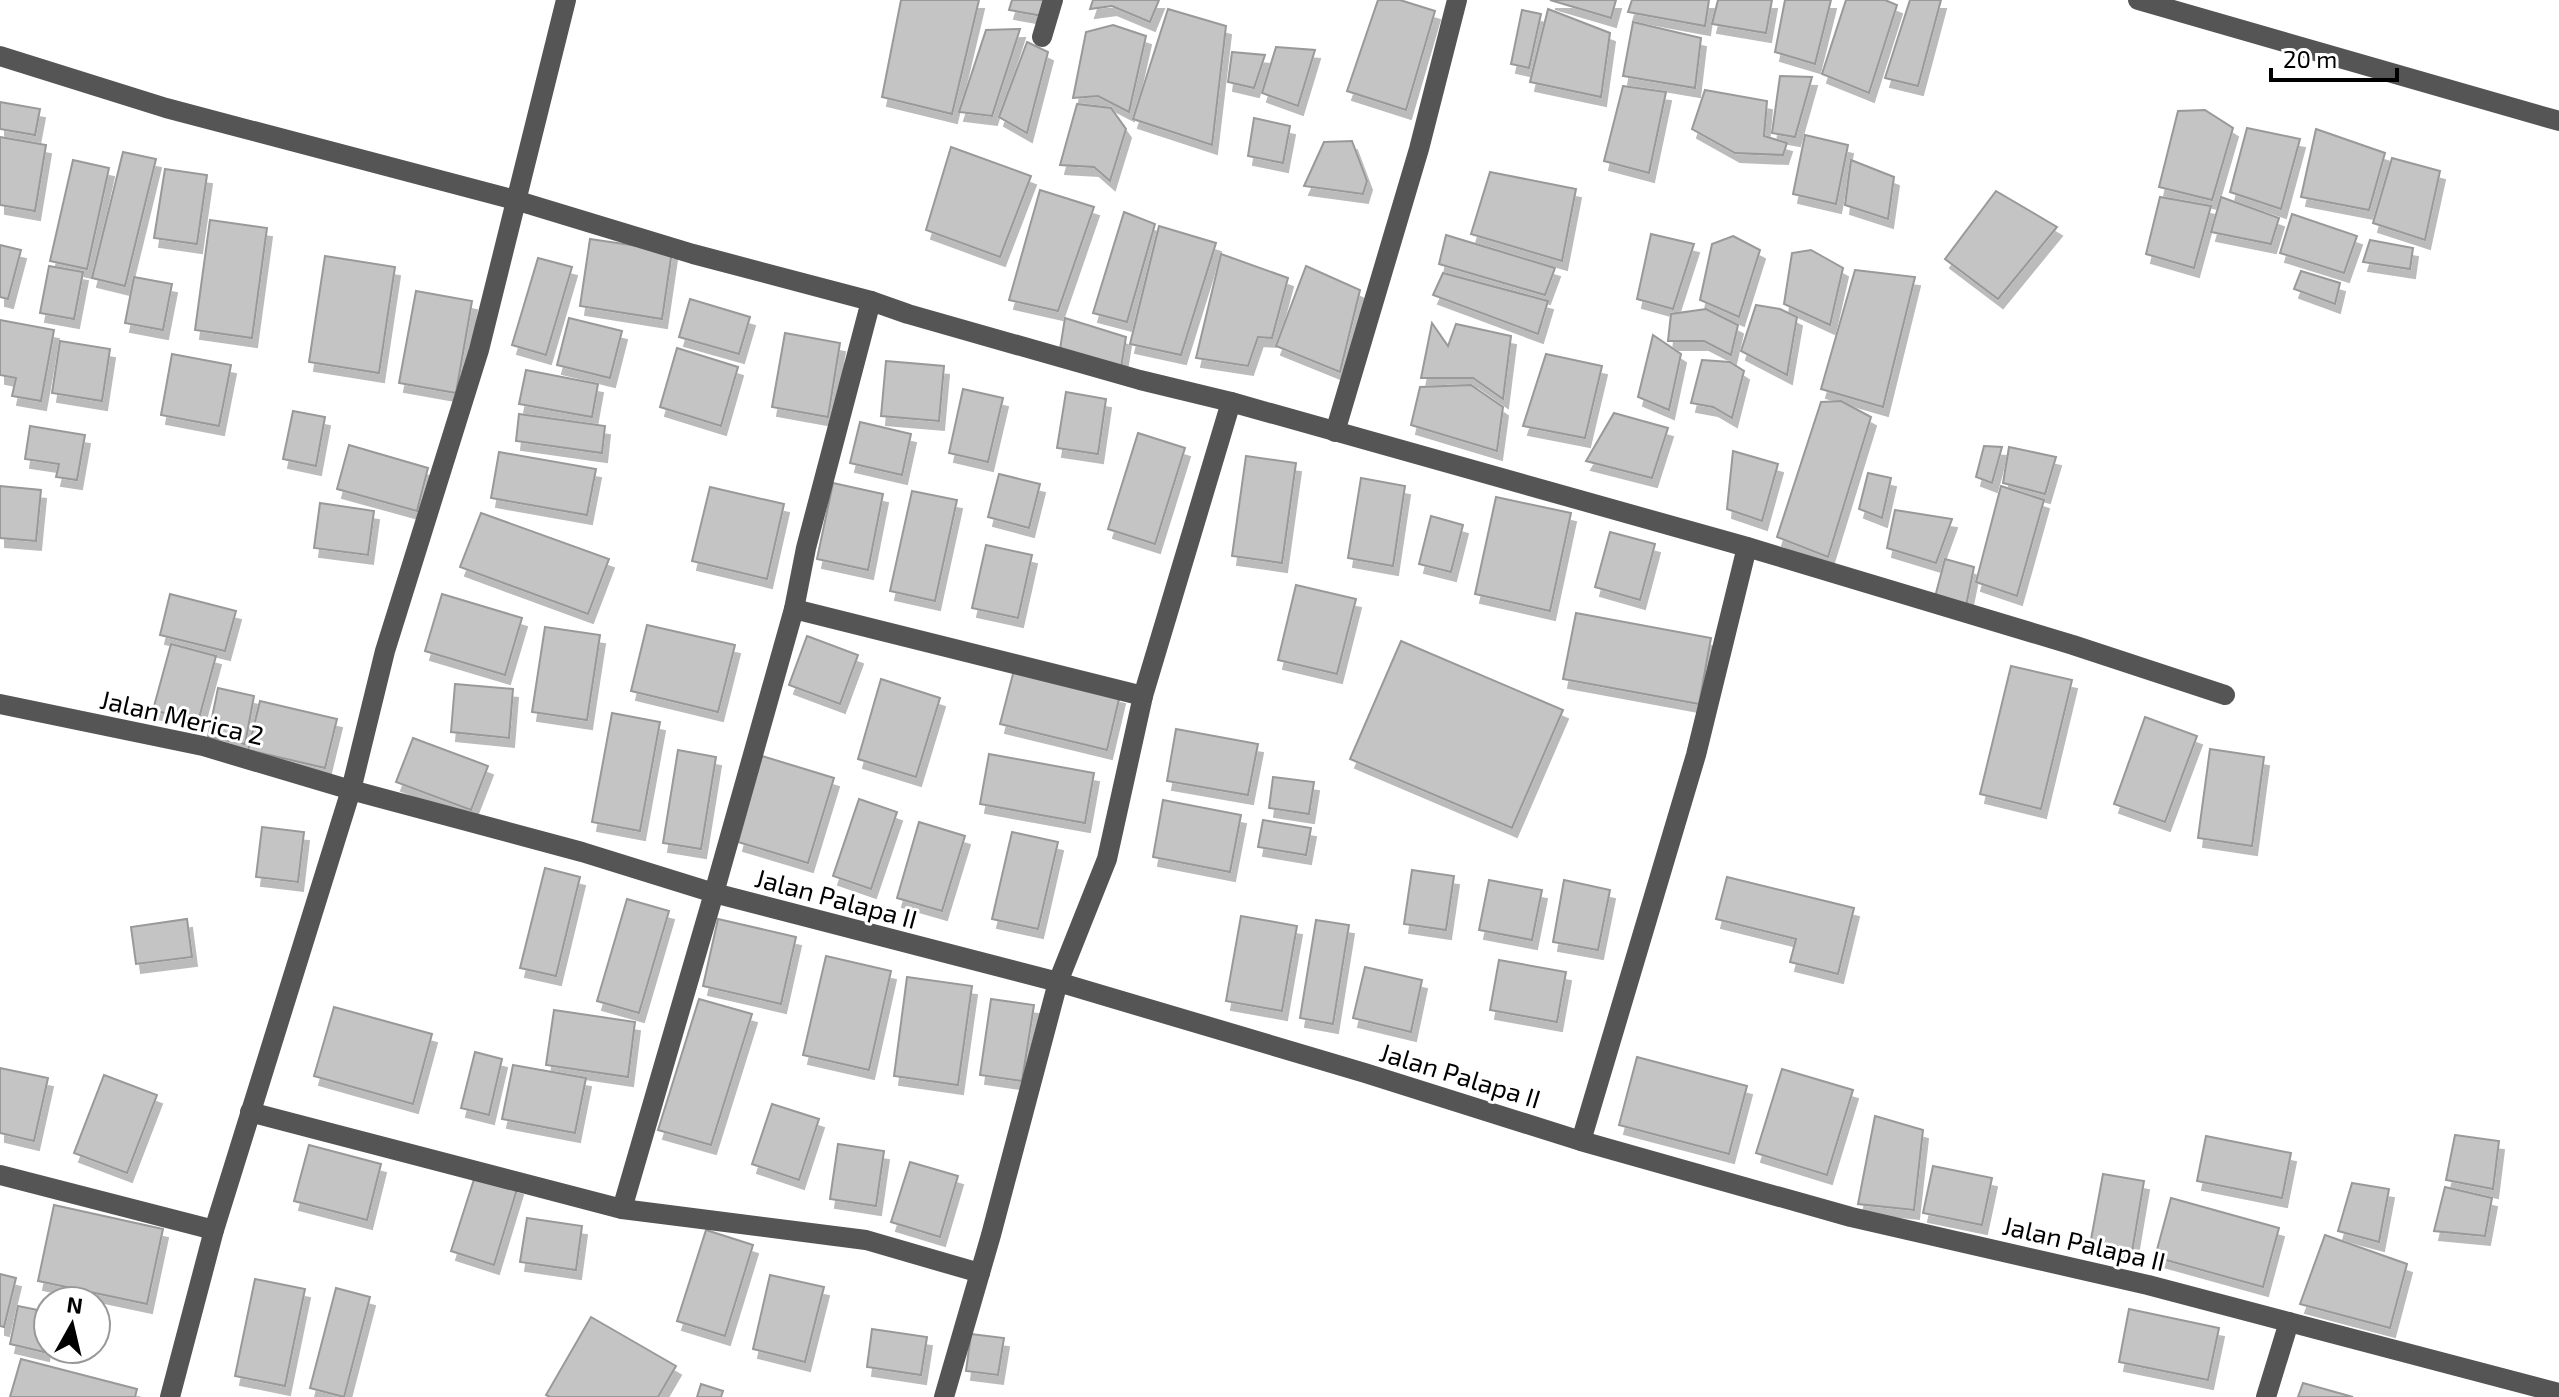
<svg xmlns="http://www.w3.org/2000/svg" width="2559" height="1397" font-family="'Exo 2',sans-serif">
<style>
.building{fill:#c4c4c4;stroke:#999;stroke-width:2;filter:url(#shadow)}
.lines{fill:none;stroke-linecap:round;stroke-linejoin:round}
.minor{stroke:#555;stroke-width:20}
.labels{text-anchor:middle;stroke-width:6;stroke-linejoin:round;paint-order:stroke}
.street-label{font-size:26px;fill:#000;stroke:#fff}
</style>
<defs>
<filter id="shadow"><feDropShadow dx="5" dy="9" stdDeviation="0" flood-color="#0004"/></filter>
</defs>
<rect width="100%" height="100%" fill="#fff"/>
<!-- building -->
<g class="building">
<polygon points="901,0 979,0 952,114 882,97"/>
<polygon points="1012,0 1047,0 1043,16 1009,10"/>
<polygon points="1093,0 1159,0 1150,22 1112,6 1090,9"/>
<polygon points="1378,0 1400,0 1435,11 1406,110 1347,91"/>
<polygon points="1550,0 1616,0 1611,18"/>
<polygon points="1632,0 1709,0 1705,26 1628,12"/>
<polygon points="1718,0 1772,0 1766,33 1712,24"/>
<polygon points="1785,0 1831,0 1815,64 1775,52"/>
<polygon points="1846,0 1885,0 1897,5 1869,93 1822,74"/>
<polygon points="1910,0 1941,0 1918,86 1885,78"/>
<polygon points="1168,9 1226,26 1212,145 1133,119"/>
<polygon points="1548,9 1610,33 1601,97 1530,82"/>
<polygon points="1522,10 1541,14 1529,68 1511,64"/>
<polygon points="1633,22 1701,38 1695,88 1623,76"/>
<polygon points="1113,25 1146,36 1129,112 1098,96 1073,98 1086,32"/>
<polygon points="1020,29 992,116 959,112 986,30"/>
<polygon points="1027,42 1048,52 1027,133 999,117"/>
<polygon points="1276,47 1315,50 1298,106 1262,93"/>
<polygon points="1232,52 1265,55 1254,88 1228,82"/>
<polygon points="1780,76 1812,77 1795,137 1772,133"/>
<polygon points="1623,86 1666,92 1649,173 1604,161"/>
<polygon points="1705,90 1767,101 1764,136 1787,143 1783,155 1735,153 1692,129"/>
<polygon points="0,102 40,109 35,135 0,129"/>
<polygon points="1077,104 1111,108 1126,129 1110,181 1094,167 1060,165"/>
<polygon points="2205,110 2233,128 2212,200 2159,187 2178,111"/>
<polygon points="1254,118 1290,126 1283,163 1248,156"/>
<polygon points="2247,128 2300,139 2281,209 2230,192"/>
<polygon points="2316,129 2385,153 2369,210 2301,197"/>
<polygon points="1805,135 1848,145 1836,204 1793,194"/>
<polygon points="0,137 46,145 35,211 0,205"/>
<polygon points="1352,141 1367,181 1363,194 1304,186 1324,142"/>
<polygon points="951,147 1031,176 1000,257 926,230"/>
<polygon points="123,152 156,159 125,286 92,278"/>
<polygon points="2392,158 2440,171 2425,240 2373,223"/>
<polygon points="73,160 109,168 87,269 50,261"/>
<polygon points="1851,160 1894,177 1888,219 1845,205"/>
<polygon points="165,169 207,175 197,244 154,238"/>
<polygon points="1490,172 1576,189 1562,261 1471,234"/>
<polygon points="1040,190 1094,207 1058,311 1009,300"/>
<polygon points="1996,191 2057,227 1998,299 1945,259"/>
<polygon points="2160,197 2211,206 2194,268 2146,254"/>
<polygon points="2221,197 2279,218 2271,244 2211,232"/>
<polygon points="1124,212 1155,224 1127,322 1093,313"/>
<polygon points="2292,214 2357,236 2344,273 2280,253"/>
<polygon points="210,220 267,228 252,338 195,330"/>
<polygon points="1159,226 1216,243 1181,355 1130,344"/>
<polygon points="1651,234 1694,244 1673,309 1637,299"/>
<polygon points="1446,235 1555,268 1545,295 1439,264"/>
<polygon points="1733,236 1760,250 1739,317 1700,300 1712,244"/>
<polygon points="590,239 672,251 662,319 580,306"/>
<polygon points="2370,240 2413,248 2410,269 2363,262"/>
<polygon points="0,245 21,250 8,299 0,297"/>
<polygon points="1811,250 1843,268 1830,325 1784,304 1792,253"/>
<polygon points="1221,254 1288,278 1272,338 1258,337 1248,366 1196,358"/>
<polygon points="325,256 395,267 379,373 309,362"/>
<polygon points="538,258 572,267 546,355 512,345"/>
<polygon points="49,266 83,272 74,319 40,313"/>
<polygon points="1306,266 1360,290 1340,372 1276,346"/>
<polygon points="1855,270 1915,277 1883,407 1821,389"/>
<polygon points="2301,271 2340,283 2335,304 2294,289"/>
<polygon points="1443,273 1548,301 1538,334 1433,295"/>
<polygon points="134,277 172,284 163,330 125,323"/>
<polygon points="416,291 472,301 456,393 399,383"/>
<polygon points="690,299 750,317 739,354 679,337"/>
<polygon points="1756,305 1780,309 1797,317 1787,375 1741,351"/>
<polygon points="1706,309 1738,325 1731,355 1704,341 1668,341 1671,314"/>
<polygon points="569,318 622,331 610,378 557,365"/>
<polygon points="1065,318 1126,337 1121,368 1060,349"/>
<polygon points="0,320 54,330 41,401 12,396 16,378 0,375"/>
<polygon points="1432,323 1448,346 1456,324 1511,336 1503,399 1473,378 1421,378"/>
<polygon points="785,333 840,343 828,417 772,407"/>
<polygon points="1653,335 1681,354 1669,410 1638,397"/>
<polygon points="60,341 110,349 102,401 52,393"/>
<polygon points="677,348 738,367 721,426 660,407"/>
<polygon points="172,354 231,365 219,426 161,415"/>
<polygon points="1546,354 1602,366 1585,438 1523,426"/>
<polygon points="1702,360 1730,362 1744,371 1732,418 1713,407 1691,403"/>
<polygon points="886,361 944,366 939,421 881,416"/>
<polygon points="526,370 598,384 592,417 519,404"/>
<polygon points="1471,385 1503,407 1497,451 1411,425 1420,387"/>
<polygon points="963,389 1003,398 988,462 949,453"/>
<polygon points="1066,392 1106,399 1098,454 1057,448"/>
<polygon points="1841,401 1871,417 1828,557 1777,537 1821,402"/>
<polygon points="293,411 325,417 316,466 283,459"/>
<polygon points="1614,413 1668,428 1652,478 1586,461"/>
<polygon points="519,414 605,426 602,453 516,441"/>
<polygon points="860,422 911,434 902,475 850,463"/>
<polygon points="30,426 85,435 77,480 56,477 59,464 25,459"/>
<polygon points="1138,433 1185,448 1155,544 1108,529"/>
<polygon points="349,445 428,468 417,511 337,489"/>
<polygon points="1984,446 2002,447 1992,483 1976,477"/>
<polygon points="2009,447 2056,457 2045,494 2003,483"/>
<polygon points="1733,451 1778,464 1762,521 1727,509"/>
<polygon points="499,452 596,469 587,515 491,498"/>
<polygon points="1246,456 1296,463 1282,563 1232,556"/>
<polygon points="1868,473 1891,478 1882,518 1859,509"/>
<polygon points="999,474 1040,484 1029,528 988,517"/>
<polygon points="1361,478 1405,486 1393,566 1348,558"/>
<polygon points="833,483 883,494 868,570 817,559"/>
<polygon points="0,486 41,490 36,541 0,538"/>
<polygon points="2001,486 2044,500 2017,596 1976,582"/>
<polygon points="710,487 784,504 767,579 692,561"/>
<polygon points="912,491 957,500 935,601 890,591"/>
<polygon points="1496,497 1571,513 1550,611 1475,594"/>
<polygon points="320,503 374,511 368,555 314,548"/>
<polygon points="1895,510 1952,519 1936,563 1887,548"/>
<polygon points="481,513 609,559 588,614 460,567"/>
<polygon points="1431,516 1463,525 1451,572 1419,564"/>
<polygon points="1610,532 1655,544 1640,600 1595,587"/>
<polygon points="986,545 1032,555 1018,618 972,608"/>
<polygon points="1945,559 1974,567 1966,606 1935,597"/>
<polygon points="1296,585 1356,599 1337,674 1278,660"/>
<polygon points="170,594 236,611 225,651 160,635"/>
<polygon points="442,594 522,618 505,675 425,651"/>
<polygon points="1576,613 1711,638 1699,704 1563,679"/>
<polygon points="647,625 735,645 718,712 631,691"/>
<polygon points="545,627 600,635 587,720 532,712"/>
<polygon points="807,636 858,655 840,704 789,685"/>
<polygon points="1401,641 1563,710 1512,828 1350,759"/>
<polygon points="171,644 216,656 198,722 153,710"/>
<polygon points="2011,666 2072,680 2041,809 1980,794"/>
<polygon points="1014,670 1120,695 1107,750 1000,724"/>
<polygon points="881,679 940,698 916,777 858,759"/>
<polygon points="455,684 513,689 509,738 451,732"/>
<polygon points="218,688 254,696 245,744 208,737"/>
<polygon points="260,701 337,719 325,768 248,750"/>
<polygon points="612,713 660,722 640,831 592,822"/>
<polygon points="2145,717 2197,736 2165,822 2114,804"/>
<polygon points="1176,729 1258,744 1248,795 1167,781"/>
<polygon points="413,738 488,766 471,810 396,782"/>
<polygon points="2210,749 2264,757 2252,846 2198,838"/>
<polygon points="678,750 716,757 701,849 663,843"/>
<polygon points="989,754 1094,773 1085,823 980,804"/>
<polygon points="762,756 834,778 808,863 738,842"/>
<polygon points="1273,777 1314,782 1309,814 1269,808"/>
<polygon points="859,799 897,812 871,889 833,876"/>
<polygon points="1163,800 1241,815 1230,872 1153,857"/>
<polygon points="1263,820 1311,828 1306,855 1258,847"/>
<polygon points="919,822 965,836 942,911 897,898"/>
<polygon points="262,827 304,832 298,882 256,877"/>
<polygon points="1012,832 1058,842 1038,929 992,919"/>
<polygon points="545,868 580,877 556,976 520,968"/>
<polygon points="1412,870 1454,876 1446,930 1404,924"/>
<polygon points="1727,877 1854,908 1838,974 1790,962 1796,939 1716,919"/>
<polygon points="1489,880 1542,890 1532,940 1479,930"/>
<polygon points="1564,880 1610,890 1598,950 1553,942"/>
<polygon points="627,899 669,911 639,1013 597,1001"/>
<polygon points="1241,916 1297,926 1282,1011 1226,1001"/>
<polygon points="187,919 192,957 136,964 131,927"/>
<polygon points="718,919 796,937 781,1004 703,986"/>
<polygon points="1316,920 1349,925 1333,1024 1300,1018"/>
<polygon points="826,956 891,971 869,1070 803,1055"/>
<polygon points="1499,960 1566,972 1557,1022 1490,1010"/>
<polygon points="1365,967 1422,980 1411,1032 1353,1018"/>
<polygon points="907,977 972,986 958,1085 894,1076"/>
<polygon points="699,999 752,1014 711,1145 658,1130"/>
<polygon points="991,999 1034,1005 1022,1081 980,1075"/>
<polygon points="334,1007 432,1034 413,1104 314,1076"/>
<polygon points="554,1010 635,1022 628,1077 546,1065"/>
<polygon points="475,1052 502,1059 489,1115 461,1108"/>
<polygon points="1637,1057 1747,1086 1729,1154 1619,1125"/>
<polygon points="513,1065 586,1078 575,1133 502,1119"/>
<polygon points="0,1068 48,1078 34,1141 0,1133"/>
<polygon points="1782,1069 1853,1090 1827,1175 1756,1153"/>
<polygon points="104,1075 157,1095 127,1173 74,1153"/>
<polygon points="772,1104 819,1119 799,1180 752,1164"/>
<polygon points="1875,1116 1923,1130 1914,1210 1858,1204"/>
<polygon points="2455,1135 2499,1141 2493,1189 2446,1180"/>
<polygon points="2206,1136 2291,1153 2282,1198 2197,1181"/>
<polygon points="838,1144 884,1151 876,1206 830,1199"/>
<polygon points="309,1145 381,1164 367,1220 294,1201"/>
<polygon points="910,1162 958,1176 940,1237 891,1222"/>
<polygon points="1933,1166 1992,1178 1982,1225 1923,1213"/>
<polygon points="476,1173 518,1186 494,1265 451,1251"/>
<polygon points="2103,1174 2144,1181 2132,1252 2090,1245"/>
<polygon points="2352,1183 2389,1189 2379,1242 2338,1231"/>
<polygon points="2445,1187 2492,1198 2485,1236 2434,1231"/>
<polygon points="2171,1198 2279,1228 2263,1287 2155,1257"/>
<polygon points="54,1205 163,1229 147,1304 38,1281"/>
<polygon points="527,1218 582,1226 576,1270 520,1262"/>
<polygon points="706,1230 753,1245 725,1336 677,1321"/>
<polygon points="2325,1235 2407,1264 2390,1328 2300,1304"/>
<polygon points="0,1274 16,1278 4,1327 0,1326"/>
<polygon points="770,1275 824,1287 805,1362 753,1349"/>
<polygon points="255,1279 305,1289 285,1386 235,1376"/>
<polygon points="336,1288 370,1297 344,1397 310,1388"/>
<polygon points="18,1306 48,1312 48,1333 44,1352 10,1344"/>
<polygon points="2129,1309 2219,1328 2208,1380 2119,1362"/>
<polygon points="591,1317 676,1366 658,1397 550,1397 546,1395"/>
<polygon points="872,1329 927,1337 921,1375 867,1367"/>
<polygon points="971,1334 1004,1338 998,1375 966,1371"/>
<polygon points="21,1359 137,1389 135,1397 10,1397"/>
<polygon points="2303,1383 2353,1397 2298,1397"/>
<polygon points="701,1384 723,1391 721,1397 697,1397"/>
</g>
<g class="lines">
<!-- minor -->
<g class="minor">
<polyline points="2138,0 2559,121"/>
<polyline points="1042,37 1053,0"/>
<polyline points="0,56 166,108 515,200 693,254 871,301 908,314 1140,380 1231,402 1747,547 2073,645 2225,695"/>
<polyline points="1335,432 1419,149 1457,0"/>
<polyline points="794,609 1143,696"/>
<polyline points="0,704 203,746 351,790 582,852 714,893 1058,982 1365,1073 1581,1141 1851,1217 2148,1285 2559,1393"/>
<polyline points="250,1112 622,1209 866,1240 980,1273"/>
<polyline points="1581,1141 1696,755 1747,547"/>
<polyline points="0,1175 214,1230"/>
<polyline points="622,1209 714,893 794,609 806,548 871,301"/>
<polyline points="170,1397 214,1230 351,790 385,651 479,350 566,0"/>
<polyline points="944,1397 991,1235 1058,982 1107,859 1143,696 1231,402"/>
<polyline points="2266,1397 2289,1322"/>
</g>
</g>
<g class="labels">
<!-- street labels -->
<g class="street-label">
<text transform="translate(182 718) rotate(13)" y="9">Jalan Merica 2</text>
<text transform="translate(836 899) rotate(15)" y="9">Jalan Palapa II</text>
<text transform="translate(1460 1076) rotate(17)" y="9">Jalan Palapa II</text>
<text transform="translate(2084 1244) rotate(13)" y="9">Jalan Palapa II</text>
</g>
</g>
<!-- north arrow -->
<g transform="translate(72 1325) rotate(8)"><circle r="38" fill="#ffffff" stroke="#999999" stroke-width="2"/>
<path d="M0-6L14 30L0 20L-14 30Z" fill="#000000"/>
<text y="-12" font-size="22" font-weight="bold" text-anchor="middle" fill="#000000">N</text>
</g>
<!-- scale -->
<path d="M2271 68v12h126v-12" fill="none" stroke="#000000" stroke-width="4"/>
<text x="2283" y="68" font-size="24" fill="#000000" stroke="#ffffff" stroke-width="6" paint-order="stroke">20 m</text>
</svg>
